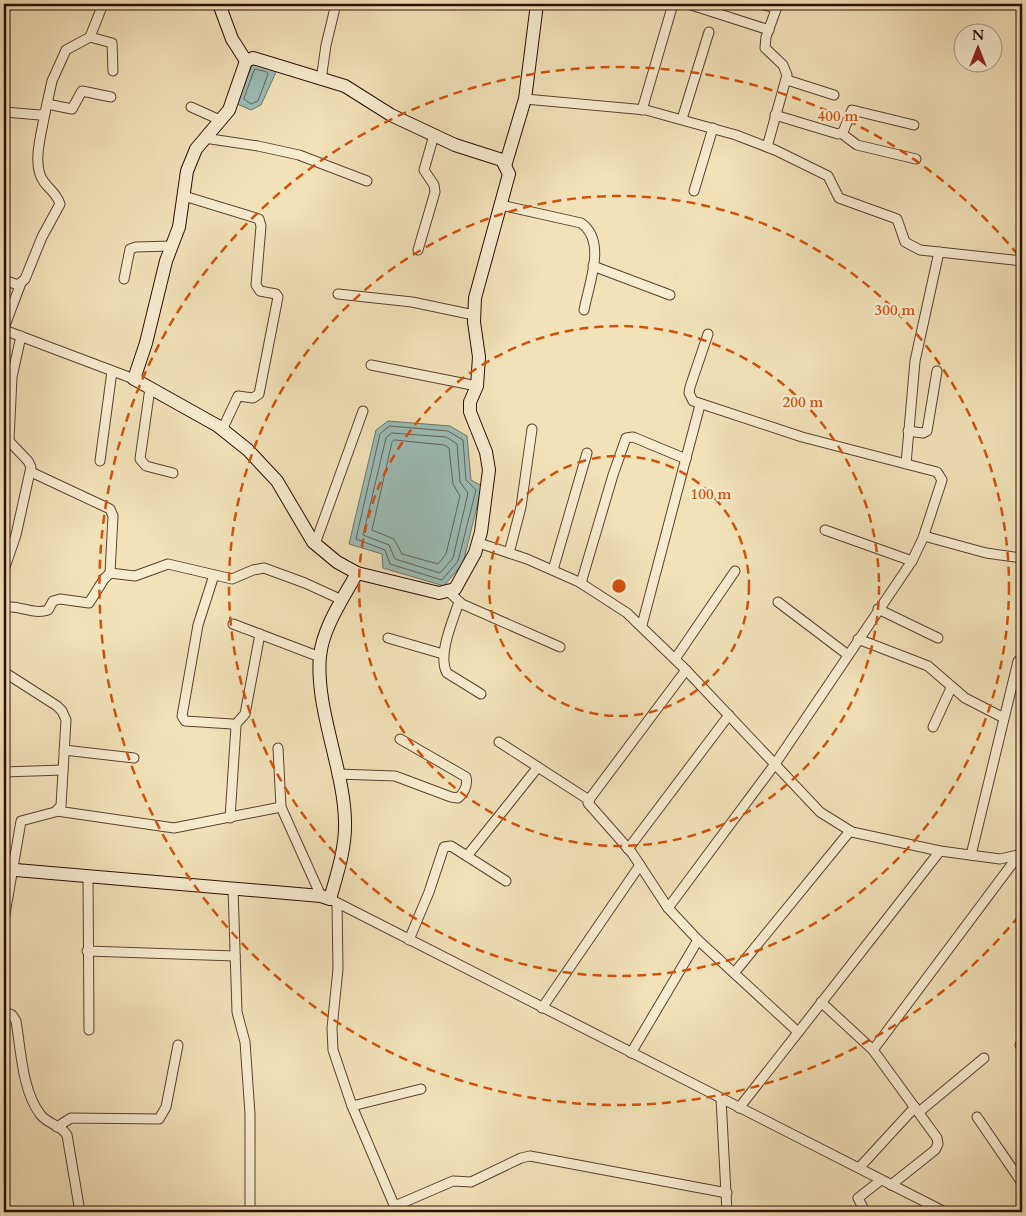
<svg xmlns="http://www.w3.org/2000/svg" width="1026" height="1216" font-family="Cardo,serif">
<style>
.water{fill:#9cbcb6;stroke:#70766e}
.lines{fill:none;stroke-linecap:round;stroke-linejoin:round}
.shore{stroke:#64645c;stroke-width:1}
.street-casing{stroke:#5e422f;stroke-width:11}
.secondary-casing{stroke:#2d0d02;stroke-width:14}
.street{stroke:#f6ecd0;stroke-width:9}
.secondary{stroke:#f6ecd0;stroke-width:12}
.ring{fill:none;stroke:#d5510b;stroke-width:2.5;stroke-dasharray:9 6}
.centre{fill:#d5510b;stroke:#f6ecd0;stroke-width:2.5}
.ring-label{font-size:15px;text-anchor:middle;font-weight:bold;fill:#d5510b;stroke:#f6ecd0;stroke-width:4.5;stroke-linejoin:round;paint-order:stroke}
</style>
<rect width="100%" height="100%" fill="#f1e2b7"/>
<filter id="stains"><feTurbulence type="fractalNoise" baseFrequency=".004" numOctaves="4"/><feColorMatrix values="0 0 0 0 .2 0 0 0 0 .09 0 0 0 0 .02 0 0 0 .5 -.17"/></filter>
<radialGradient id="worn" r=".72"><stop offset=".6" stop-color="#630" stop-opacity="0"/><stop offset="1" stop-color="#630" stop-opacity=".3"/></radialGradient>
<!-- water -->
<g class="water">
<polygon points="253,62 277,70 261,105 251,110 237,104"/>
<polygon points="388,421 450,426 467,436 471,480 482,486 463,563 444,586 383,568 382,554 349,544 376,430"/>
</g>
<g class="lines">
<!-- shore -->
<g class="shore">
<polygon points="255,69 267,72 268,74 258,101 251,104 244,99"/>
<polygon points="390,426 448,431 463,440 466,480 476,490 458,561 442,580 390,564 385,550 356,539 380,434"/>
<polygon points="392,433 446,437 457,444 460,482 468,493 453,558 440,573 395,559 389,545 363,535 386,438"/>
<polygon points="395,440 444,445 449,448 453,484 460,496 446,554 438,564 402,554 394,539 372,530 392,442"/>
</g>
<!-- street casing -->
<g class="street-casing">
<g id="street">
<polyline points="688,4 769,30"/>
<polyline points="760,4 776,8"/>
<polyline points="90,37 112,43 113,71"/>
<polyline points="321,80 326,45 336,4"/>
<polyline points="787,80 834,95"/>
<polyline points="525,99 646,110 736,135 775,150 828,176 839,198 897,219 905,242 920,250 1022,261"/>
<polyline points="47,104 72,109 82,91 111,97"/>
<polyline points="191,107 220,120"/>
<polyline points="642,110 673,4"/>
<polyline points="4,112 40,115 45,113 52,81 66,50 90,37 103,4"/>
<polyline points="775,115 838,134 843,132 852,110 914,125"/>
<polyline points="682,119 709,32"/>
<polyline points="841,133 857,145 916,159"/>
<polyline points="204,138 258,146 299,155 367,181"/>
<polyline points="767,147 787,75 783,65 765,48 766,37 778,4"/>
<polyline points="694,191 713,128"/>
<polyline points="184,196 259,219 261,226 256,285 260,291 276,294 278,297 259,394 253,398 238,396 222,430"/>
<path d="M501,205L581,223C607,241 589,283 584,310"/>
<polyline points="418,250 435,192 434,185 424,170 434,135"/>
<polyline points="593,266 670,295"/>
<polyline points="124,279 130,249 136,247 171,246"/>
<path d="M4,280L18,285L25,279L42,237L60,204C57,194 50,190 44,182C31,165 42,132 45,113"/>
<polyline points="338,294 412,302 474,315"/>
<polyline points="4,328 21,283"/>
<polyline points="4,330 134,379"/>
<polyline points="371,365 477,386"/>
<polyline points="150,388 140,459 146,466 173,473"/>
<polyline points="908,431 923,433 927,431 937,371"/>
<polyline points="5,443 9,440 12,377 21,336"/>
<polyline points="100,461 112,371"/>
<polyline points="906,464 915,361 939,252"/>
<polyline points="31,472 110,509 113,516 110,573"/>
<polyline points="825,530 912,561"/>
<polyline points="924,536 986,553 1022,558"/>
<polyline points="479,543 527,559 579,582 627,613 686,670 820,812 852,832 940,851 1000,859 1022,854"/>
<polyline points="315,544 363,411"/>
<polyline points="509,553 521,507 532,429"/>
<polyline points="4,570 16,535 31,467 28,461 8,440"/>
<polyline points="553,570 587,453"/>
<polyline points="214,575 198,625 182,716 185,721 232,724 236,726 230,818"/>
<polyline points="581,583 613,475 626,438 633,437 686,459"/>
<polyline points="449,592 462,604 560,647"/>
<path d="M459,602C453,620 437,656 447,673L481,694"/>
<polyline points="778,602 848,655"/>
<path d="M4,607C20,605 33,615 48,610L53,601L60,599L89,603L104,579L110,573L135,576L168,564L232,579L253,570L264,568L305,583L342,600"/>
<polyline points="878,609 938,638"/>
<polyline points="233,624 320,657"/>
<polyline points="642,625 700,405"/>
<polyline points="388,638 443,654"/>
<polyline points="858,639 928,666 965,698 1004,718"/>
<polyline points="675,659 735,571"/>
<polyline points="686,670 591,797 588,803 632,853 668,908 698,940 798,1032"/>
<polyline points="4,672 57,706 62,711 66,720 61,806 55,812 21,821 4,920"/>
<polyline points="235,725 245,714 260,634"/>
<polyline points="933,727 951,688"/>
<polyline points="499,742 589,800"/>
<polyline points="278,748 281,807 321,896"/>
<polyline points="64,750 134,758"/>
<polyline points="4,772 63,770"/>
<path d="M337,774L395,776L451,797L458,798C464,793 468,785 466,777L400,739"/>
<polyline points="57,811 174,828 281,807"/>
<polyline points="628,849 729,715"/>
<polyline points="971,855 1018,661"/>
<polyline points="467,856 538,767"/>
<polyline points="88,876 89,1030"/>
<polyline points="233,888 237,1012 245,1042 250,1114 250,1212"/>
<polyline points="330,899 945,1212"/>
<polyline points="337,903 338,969 332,1028 333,1050 352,1106 397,1212"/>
<polyline points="668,908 775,764 912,561 923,538 942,480 937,472 802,437 693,401 689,393 690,387 708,334"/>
<polyline points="409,940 429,892 444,847 451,846 506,881"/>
<polyline points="87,951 235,956"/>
<polyline points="735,972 850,831"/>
<polyline points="821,1002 873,1050 937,1138 938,1144 935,1150 891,1185"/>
<polyline points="542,1008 640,865"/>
<path d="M4,1012L12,1015L16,1021C21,1050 22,1090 40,1114C47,1124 61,1125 67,1135L80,1212"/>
<polyline points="1020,1045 1022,1049"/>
<polyline points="873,1050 1018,856"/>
<polyline points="631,1053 698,940"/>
<polyline points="721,1099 727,1212"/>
<polyline points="352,1106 421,1089"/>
<polyline points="739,1108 940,851"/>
<polyline points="919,1112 984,1058"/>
<polyline points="977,1117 1022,1183"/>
<polyline points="57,1127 71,1118 159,1119 166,1107 178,1045"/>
<polyline points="859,1168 915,1107"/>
<polyline points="395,1206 453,1181 471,1182 521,1158 530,1156 727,1193"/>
<polyline points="865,1212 858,1198 881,1180"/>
</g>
</g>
<!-- secondary casing -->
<g class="secondary-casing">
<g id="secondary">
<polyline points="219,4 232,39 246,61 229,110 196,149 187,171 179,227 166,261 146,343 134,379 218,426 248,450 277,481 313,542 337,562 357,573"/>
<polyline points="505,166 525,99 537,4"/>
<path d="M4,869L321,896L330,899C337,874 346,848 345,821C344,769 315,708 320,656C323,627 343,599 357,573L439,593L455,589L475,553L481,532L489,470L486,452L470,412V402L477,386L479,357L474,322L475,298L509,174L502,160L455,145L391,115L345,86L253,58L246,61"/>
</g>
</g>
<!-- street -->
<use href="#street" class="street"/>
<!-- secondary -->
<use href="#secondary" class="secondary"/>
</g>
<!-- distance rings -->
<g class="ring">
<circle cx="619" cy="586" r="130"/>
<circle cx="619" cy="586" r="260"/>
<circle cx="619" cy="586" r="390"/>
<path d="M1019 916A519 519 0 1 1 1019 256"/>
</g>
<circle cx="619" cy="586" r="8" class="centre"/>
<g class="ring-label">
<text x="838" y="121">400 m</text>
<text x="895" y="315">300 m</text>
<text x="803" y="407">200 m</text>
<text x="711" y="499">100 m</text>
</g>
<!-- margin -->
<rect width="1026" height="1216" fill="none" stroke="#f1e2b7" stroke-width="20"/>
<rect x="5" y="5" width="1016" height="1206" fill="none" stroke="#2d0d02" stroke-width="2.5"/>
<rect x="10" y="10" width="1006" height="1196" fill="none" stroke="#2d0d02"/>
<!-- north arrow -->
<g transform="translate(978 48)"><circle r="24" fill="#f6ecd0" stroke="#a6937e"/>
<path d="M0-4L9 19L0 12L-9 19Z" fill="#8f2418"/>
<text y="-8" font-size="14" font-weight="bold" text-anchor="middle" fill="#2d0d02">N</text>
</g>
<rect width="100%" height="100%" filter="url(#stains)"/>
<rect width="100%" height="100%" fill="url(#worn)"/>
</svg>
